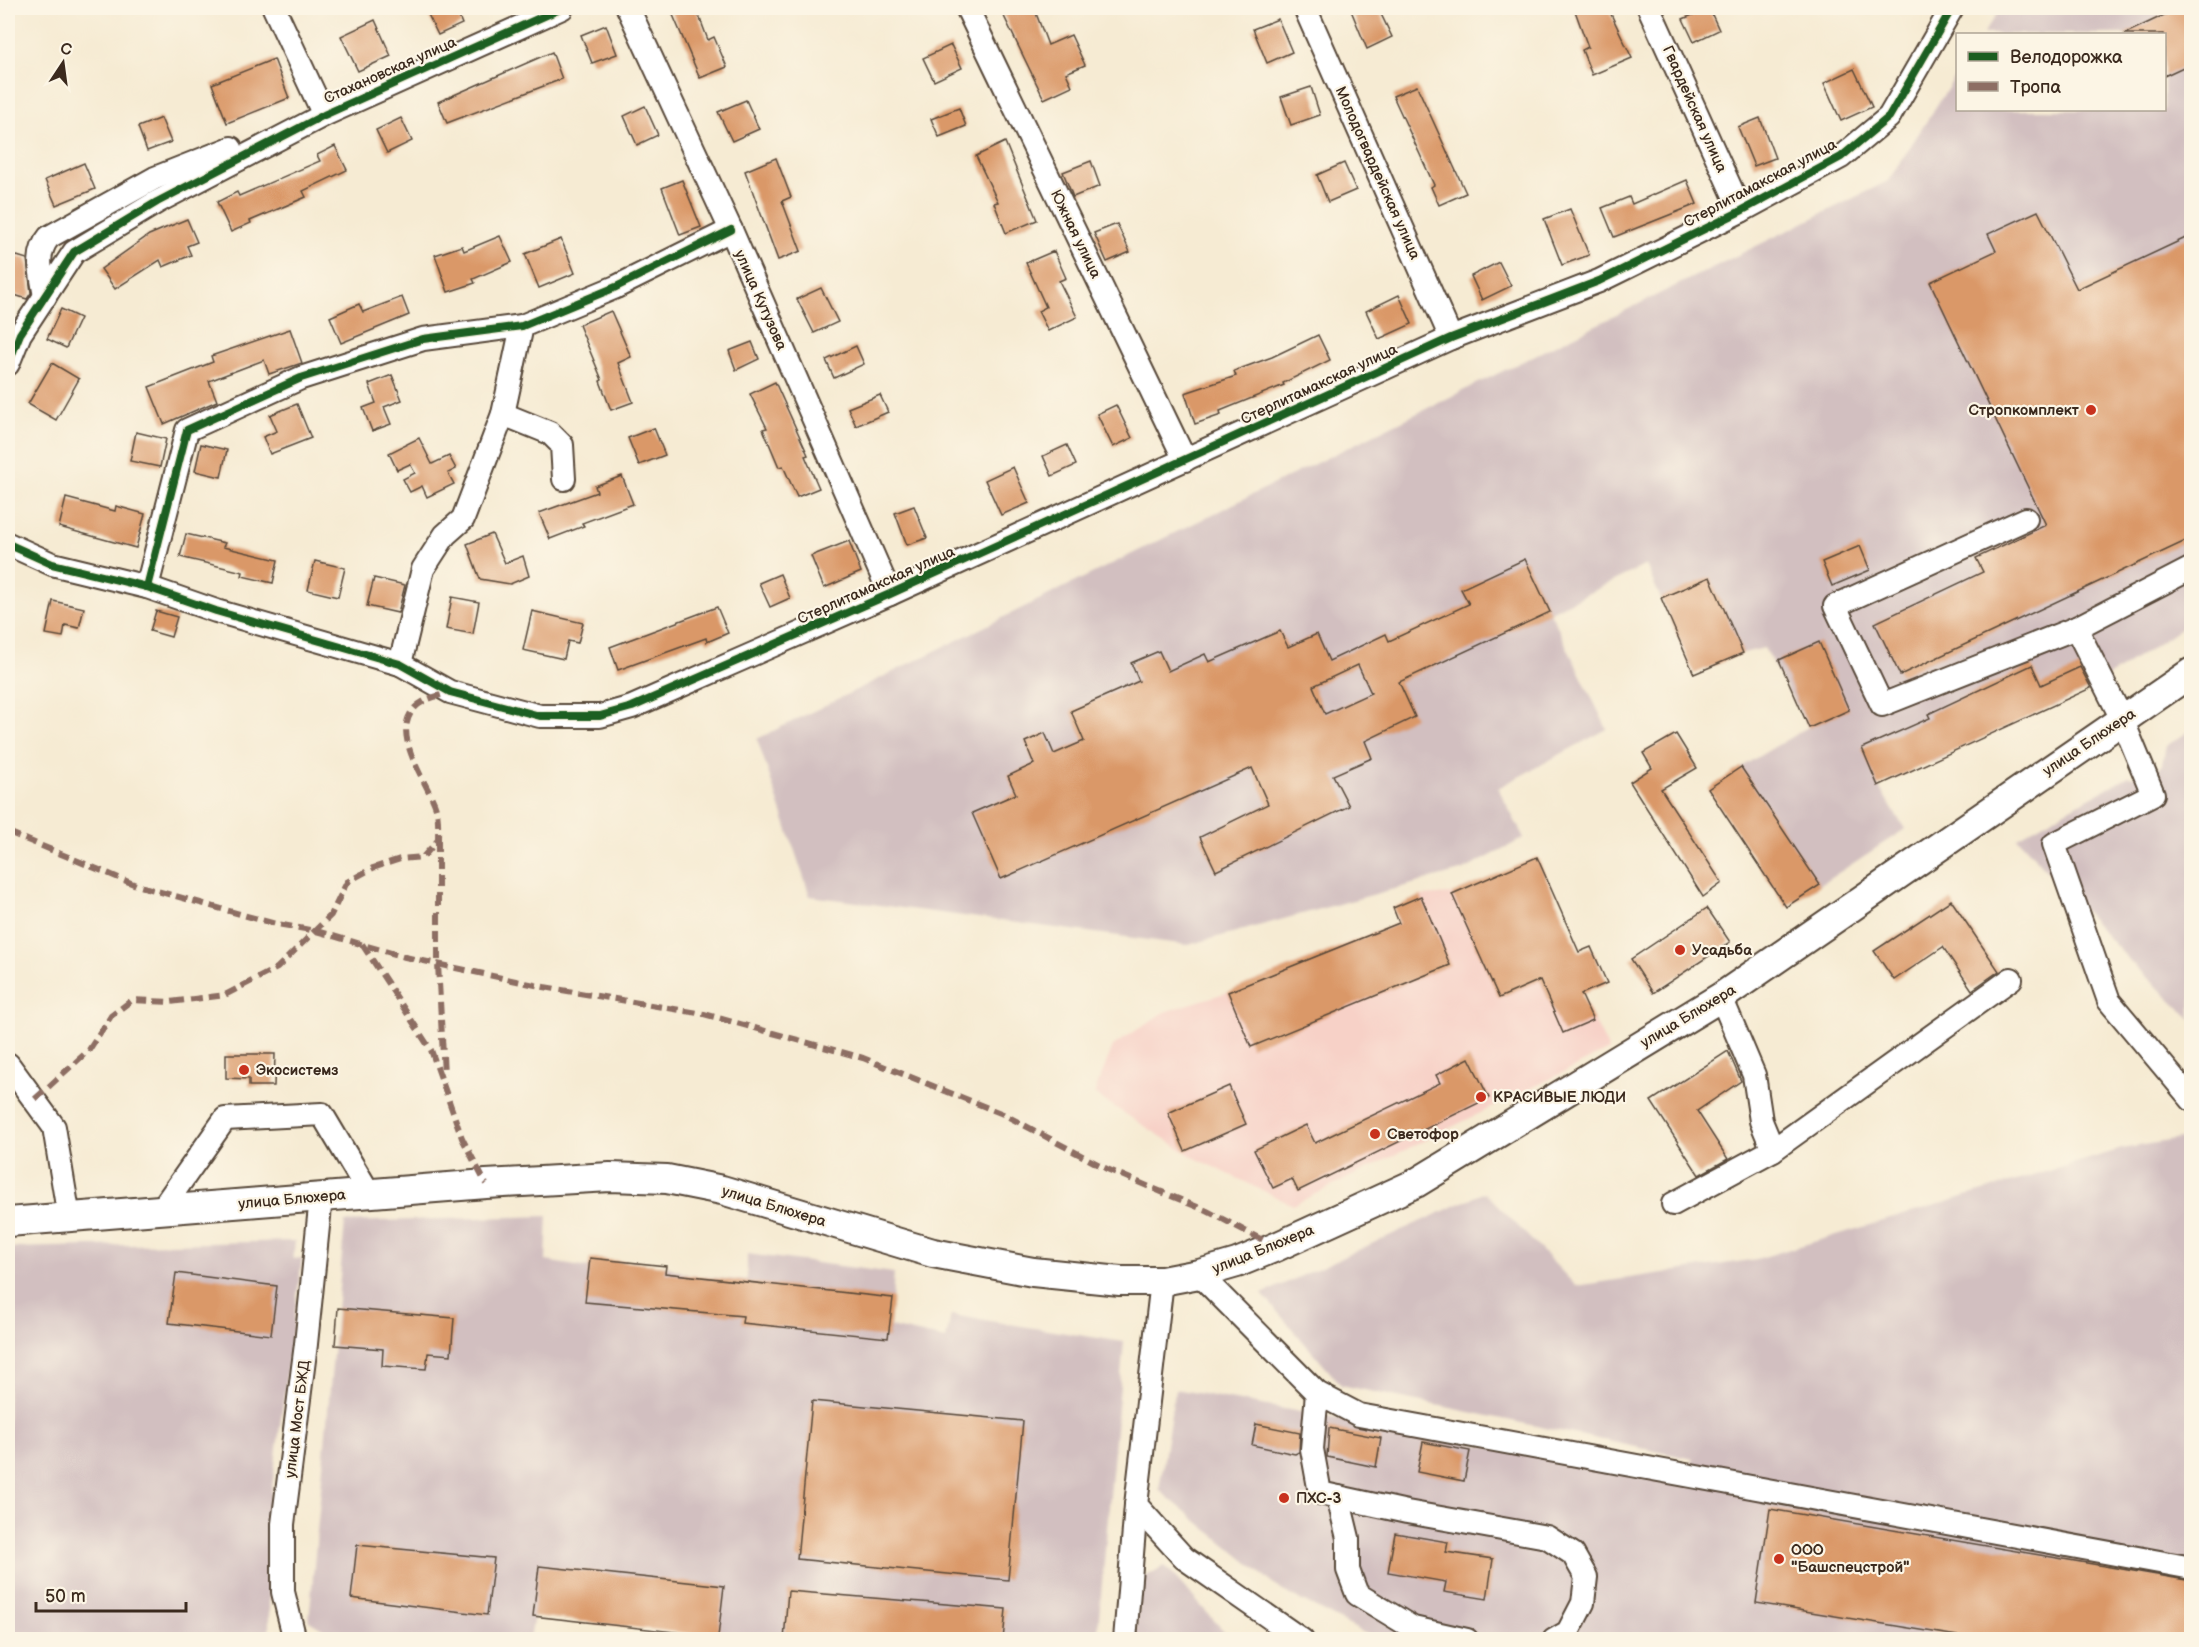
<svg xmlns="http://www.w3.org/2000/svg" width="2199" height="1647" font-family="'Balsamiq Sans',sans-serif">
<style>
.built{fill:#f7d1c7}
.industrial{fill:#d2bfc0}
.building{fill:#da9868;fill-rule:evenodd}
.lines{fill:none;stroke-linecap:round;stroke-linejoin:round}
.minor-casing{stroke:#574739;stroke-width:26}
.major-casing{stroke:#574739;stroke-width:32}
.minor{stroke:#fff;stroke-width:22}
.major{stroke:#fff;stroke-width:28}
.quiet{stroke:#8d6e63;stroke-width:6;stroke-dasharray:12 6;stroke-linecap:butt}
.cycleway-casing{stroke:#fcf5e5;stroke-width:11}
.cycleway{stroke:#1b5e20;stroke-width:8}
.poi-dot{fill:#c8321e;stroke:#fcf5e5;stroke-width:2}
.labels{text-anchor:middle;stroke-width:4.5;stroke-linejoin:round;paint-order:stroke}
.street-label{font-size:15px;fill:#3b2a1e;stroke:#fcf5e5}
.poi-label{font-size:15px;font-weight:bold;fill:#3b2a1e;stroke:#fcf5e5;text-anchor:start}
</style>
<rect width="100%" height="100%" fill="#fcf5e5"/>
<filter id="ink" filterUnits="userSpaceOnUse"><feTurbulence type="fractalNoise" baseFrequency=".0167" numOctaves="2"/><feDisplacementMap in="SourceGraphic" scale="12" xChannelSelector="R" yChannelSelector="G"/><feConvolveMatrix kernelMatrix="1 2 1 2 8 2 1 2 1" color-interpolation-filters="sRGB"/></filter>
<filter id="wash" filterUnits="userSpaceOnUse"><feTurbulence type="fractalNoise" baseFrequency=".008" numOctaves="4" result="noise"/><feDisplacementMap in="SourceGraphic" scale="24" xChannelSelector="R" yChannelSelector="G"/><feGaussianBlur stdDeviation="1.35" result="paint"/><feColorMatrix in="noise" values="0 0 0 0 0 0 0 0 0 0 0 0 0 0 0 0 0 1.4 0 .05"/><feComposite in="paint" operator="in"/></filter>
<g filter="url(#wash)">
<rect width="100%" height="100%" fill="#f6ebd3"/>
<!-- built -->
<polygon class="built" points="1537,857 1579,952 1591,947 1607,983 1581,994 1609,1050 1293,1205 1195,1158 1094,1094 1113,1046 1164,1012 1228,992 1398,923 1393,908 1421,896 1452,894"/>
<!-- industrial -->
<g class="industrial">
<polygon points="2001,8 2191,8 2191,622 2091,688 2052,707 2032,665 1928,714 1948,756 1931,763 1914,725 1862,747 1878,786 1905,829 1820,885 1741,767 1808,727 1764,648 1743,653 1694,674 1646,565 1550,612 1607,729 1498,788 1524,838 1464,870 1188,945 810,896 757,739 1888,181 1957,74 1958,110 2164,110 2164,34 1983,34"/>
<polygon points="2191,730 2191,1019 2129,960 2017,838 2129,776 2142,778 2162,765 2166,746"/>
<polygon points="2191,1137 2191,1639 1376,1639 1281,1590 1159,1490 1175,1389 1686,1483 1693,1459 1341,1385 1262,1294 1485,1192 1576,1286 1757,1259 2122,1149"/>
<polygon points="548,1216 546,1261 588,1268 590,1258 666,1266 689,1275 747,1281 747,1254 894,1273 890,1327 946,1339 951,1315 1124,1342 1097,1639 718,1640 718,1636 534,1616 530,1639 340,1640 309,1621 345,1222"/>
<polygon points="295,1241 293,1259 302,1258 270,1502 269,1635 247,1640 8,1640 8,1248"/>
<polygon points="1165,1566 1230,1638 1232,1639 1135,1640 1140,1579"/>
</g>
<g id="blocks">
<!-- building -->
<g class="building">
<polygon points="425,8 455,8 462,24 438,35"/>
<polygon points="670,8 696,8 708,40 714,37 727,67 700,78"/>
<polygon points="1000,8 1034,8 1048,45 1071,35 1085,65 1066,73 1072,86 1044,99"/>
<polygon points="1350,8 1378,8 1392,37 1367,49"/>
<polygon points="1574,8 1608,8 1632,58 1592,75 1582,50 1588,47"/>
<polygon points="1709,8 1719,30 1694,42 1683,19"/>
<polygon points="2179,8 2192,8 2192,63 2164,76 2164,34 2124,34"/>
<polygon points="1278,19 1292,52 1267,63 1253,29"/>
<polygon points="375,20 391,56 358,71 341,36"/>
<polygon points="606,25 617,54 592,63 581,35"/>
<polygon points="951,45 962,68 934,81 923,58"/>
<polygon points="552,52 562,79 447,123 438,102"/>
<polygon points="274,59 289,98 227,123 212,84"/>
<polygon points="1854,69 1872,107 1841,121 1824,83"/>
<polygon points="1417,86 1466,193 1439,205 1431,187 1434,185 1393,96"/>
<polygon points="1311,87 1320,115 1291,125 1281,97"/>
<polygon points="746,100 759,129 732,141 718,112"/>
<polygon points="645,106 658,135 637,145 624,116"/>
<polygon points="959,108 966,126 939,137 931,119"/>
<polygon points="161,118 171,142 147,151 138,127"/>
<polygon points="401,118 412,141 387,153 376,130"/>
<polygon points="1760,118 1775,158 1754,166 1738,127"/>
<polygon points="1005,142 1037,220 1006,233 994,203 998,202 976,156"/>
<polygon points="335,146 347,170 303,191 306,197 250,221 251,223 231,232 217,202 237,192 239,196 320,161 317,155"/>
<polygon points="776,158 791,197 782,201 801,251 778,260 745,171"/>
<polygon points="1091,161 1100,186 1073,197 1063,172"/>
<polygon points="84,163 95,189 56,205 45,180"/>
<polygon points="1344,163 1356,190 1328,202 1317,175"/>
<polygon points="682,180 701,227 680,235 662,188"/>
<polygon points="1687,180 1697,204 1614,237 1602,208 1629,197 1632,204"/>
<polygon points="1570,209 1589,255 1562,265 1544,219"/>
<polygon points="2038,211 2077,289 2192,235 2192,538 1900,675 1875,623 1983,572 1976,558 2046,525 1930,282 1996,251 1988,234"/>
<polygon points="187,219 197,242 187,246 191,255 163,267 160,260 115,289 101,269 149,235"/>
<polygon points="1117,224 1130,252 1107,262 1094,233"/>
<polygon points="500,236 512,262 473,279 475,283 448,292 435,255 462,246 464,251"/>
<polygon points="561,239 575,273 539,288 525,254"/>
<polygon points="1054,251 1066,278 1059,281 1077,317 1048,331 1038,311 1046,307 1026,263"/>
<polygon points="17,256 27,259 31,293 27,299 8,293 8,259"/>
<polygon points="1499,262 1511,286 1482,300 1471,276"/>
<polygon points="821,288 838,322 814,333 797,299"/>
<polygon points="1399,295 1412,324 1379,339 1366,311"/>
<polygon points="402,297 409,315 341,343 330,317 359,304 363,312"/>
<polygon points="61,309 80,318 66,348 47,339"/>
<polygon points="611,311 631,357 618,363 633,402 611,410 600,381 602,380 579,325"/>
<polygon points="290,329 302,363 269,374 264,360 209,381 217,401 164,424 149,387 213,362 211,356"/>
<polygon points="1318,335 1330,360 1283,383 1284,385 1220,411 1221,415 1195,424 1185,393 1236,376 1234,371 1272,357"/>
<polygon points="752,342 759,359 736,370 729,351"/>
<polygon points="856,346 864,364 834,378 826,360"/>
<polygon points="52,363 79,379 56,420 28,404"/>
<polygon points="392,375 402,400 384,407 391,424 372,431 363,408 376,403 369,384"/>
<polygon points="775,382 808,455 805,456 819,488 797,497 783,466 779,467 763,429 767,428 750,394"/>
<polygon points="880,395 888,412 856,426 848,408"/>
<polygon points="297,404 311,438 270,454 263,437 277,431 270,415"/>
<polygon points="1116,405 1132,438 1113,447 1097,414"/>
<polygon points="654,428 665,455 639,465 628,438"/>
<polygon points="136,432 166,439 160,467 130,461"/>
<polygon points="419,438 432,464 449,456 456,469 448,473 454,484 427,497 422,486 410,492 403,479 415,473 410,464 397,470 389,453"/>
<polygon points="201,444 227,450 221,477 195,471"/>
<polygon points="1067,445 1076,465 1052,476 1043,456"/>
<polygon points="1013,467 1029,503 1001,515 985,480"/>
<polygon points="622,476 633,504 582,523 584,526 550,539 539,513 597,492 595,486"/>
<polygon points="66,498 115,511 116,506 145,514 136,548 59,527"/>
<polygon points="914,506 927,538 907,545 895,513"/>
<polygon points="186,534 225,543 223,547 278,560 273,583 242,576 243,572 180,557"/>
<polygon points="492,534 505,563 523,556 529,576 510,584 480,579 467,544"/>
<polygon points="849,541 861,572 824,588 811,556"/>
<polygon points="1860,546 1870,570 1832,586 1822,562"/>
<path d="M1525,559L1550,612L1399,682L1415,717L1365,741L1372,758L1333,775L1349,806L1216,871L1200,837L1268,804L1252,768L1001,879L972,813L1016,794L1008,776L1034,764L1025,742L1045,733L1054,754L1084,741L1071,711L1139,681L1131,663L1159,651L1168,671L1205,654L1209,662L1280,631L1288,647L1317,634L1329,661L1386,634L1389,641L1469,604L1461,589ZM1358,665L1371,693L1325,714L1313,686Z"/>
<polygon points="315,561 345,568 338,597 308,590"/>
<polygon points="780,574 790,598 770,607 759,583"/>
<polygon points="1710,577 1743,653 1694,674 1661,598"/>
<polygon points="374,578 405,585 398,613 367,606"/>
<polygon points="452,597 479,602 473,634 446,629"/>
<polygon points="53,601 84,608 79,628 65,625 63,637 46,634"/>
<polygon points="717,607 728,633 707,642 706,638 618,670 610,647"/>
<polygon points="156,611 177,617 171,637 150,631"/>
<polygon points="532,611 583,623 578,643 568,641 564,659 523,650"/>
<polygon points="1819,642 1849,710 1809,728 1779,660"/>
<polygon points="2032,665 2041,685 2080,667 2091,688 1878,786 1862,748 1930,718 1928,714"/>
<polygon points="1676,734 1697,768 1661,789 1722,883 1703,897 1630,782 1652,768 1643,753"/>
<polygon points="1741,767 1820,885 1786,907 1708,789"/>
<polygon points="1537,857 1579,952 1591,947 1607,983 1581,994 1593,1020 1563,1033 1540,980 1499,998 1452,894"/>
<polygon points="1421,896 1450,965 1251,1047 1228,992 1399,923 1393,908"/>
<polygon points="1951,900 1999,971 1972,990 1943,947 1894,980 1874,951"/>
<polygon points="1707,908 1730,942 1653,993 1631,959"/>
<polygon points="1728,1051 1741,1081 1697,1111 1728,1159 1699,1175 1651,1101"/>
<polygon points="226,1054 275,1054 274,1086 249,1086 249,1079 226,1078"/>
<polygon points="1469,1058 1489,1098 1298,1191 1292,1179 1273,1188 1254,1150 1306,1125 1315,1143 1440,1083 1436,1075"/>
<polygon points="1229,1086 1246,1124 1185,1151 1168,1113"/>
<polygon points="590,1258 666,1266 665,1273 893,1298 888,1338 742,1323 743,1316 585,1302"/>
<polygon points="176,1273 277,1286 271,1335 169,1323"/>
<polygon points="338,1308 454,1318 451,1355 428,1353 426,1369 382,1366 383,1349 335,1345"/>
<polygon points="812,1401 1023,1421 1008,1580 797,1559"/>
<polygon points="1256,1424 1300,1433 1299,1452 1295,1454 1252,1445"/>
<polygon points="1329,1428 1381,1438 1376,1467 1327,1457"/>
<polygon points="1423,1442 1470,1451 1464,1481 1417,1472"/>
<polygon points="1770,1509 2192,1581 2190,1640 1982,1640 1756,1603"/>
<polygon points="1395,1533 1448,1542 1446,1552 1493,1559 1487,1599 1444,1592 1446,1582 1388,1572"/>
<polygon points="357,1545 494,1558 487,1615 351,1598"/>
<polygon points="539,1566 724,1586 718,1637 533,1616"/>
<polygon points="788,1591 1006,1609 1003,1640 784,1640"/>
</g>
</g>
</g>
<g filter="url(#ink)">
<use href="#blocks" fill-opacity="0" stroke="#574739" stroke-width="1.5"/>
<g class="lines">
<!-- minor casing -->
<g class="minor-casing">
<g id="minor">
<polyline points="274,8 324,115"/>
<polyline points="628,8 731,230 890,594"/>
<polyline points="967,8 1185,460"/>
<polyline points="1305,8 1451,338"/>
<polyline points="1649,8 1741,211"/>
<path d="M45,297C42,276 34,255 49,237L155,178L231,148"/>
<polyline points="8,364 20,334 74,252 157,202 324,115 562,8"/>
<polyline points="503,414 550,433 562,445 564,479"/>
<polyline points="2026,519 1835,606 1882,705 2076,628"/>
<polyline points="8,544 52,564 147,587 216,611 400,664 450,692 540,716 600,716 632,707 890,594 1451,338 1599,281 1741,211 1841,157 1889,117 1952,8"/>
<polyline points="2192,568 2076,628 2122,719 2153,794 2054,844 2109,1001 2192,1100"/>
<polyline points="147,587 187,430 301,378 423,339 522,326 616,287 731,230"/>
<polyline points="400,664 423,569 445,535 463,519 503,414 522,326"/>
<polyline points="1721,997 1754,1075 1761,1121 1773,1150"/>
<polyline points="8,1064 54,1127 69,1218"/>
<polyline points="1673,1204 1773,1150 2011,979"/>
<polyline points="161,1210 225,1119 322,1114 369,1193"/>
<polyline points="1199,1274 1317,1393 1359,1415 2192,1568"/>
<polyline points="1162,1281 1136,1505 1184,1558 1302,1640"/>
<polyline points="1317,1393 1312,1449 1320,1493 1407,1512 1547,1537 1573,1554 1586,1577 1583,1603 1568,1632 1554,1640"/>
<polyline points="1338,1497 1348,1538 1348,1570 1357,1594 1413,1628 1467,1640"/>
<polyline points="295,1640 283,1592 283,1524 306,1344 321,1197"/>
<polyline points="1125,1640 1136,1505"/>
</g>
</g>
<!-- major casing -->
<g class="major-casing">
<polyline id="major" points="8,1222 486,1184 610,1177 667,1179 722,1190 933,1253 1033,1272 1120,1281 1162,1281 1199,1274 1237,1263 1276,1247 1416,1183 1721,997 2192,672"/>
</g>
<!-- minor -->
<use href="#minor" class="minor"/>
<!-- major -->
<use href="#major" class="major"/>
<!-- quiet -->
<g class="quiet">
<polyline points="8,832 136,885 272,923 316,931 405,957 544,987 704,1014 863,1058 1003,1114 1107,1169 1207,1211 1276,1247"/>
<polyline points="438,840 438,964 444,1074"/>
<polyline points="362,944 431,1050 462,1138 486,1184"/>
<path d="M35,1099L89,1050L111,1016L132,1000L170,1002L225,995L277,968L331,915L347,882L373,868L400,859L423,857L438,840C438,831 439,818 436,808C428,783 391,736 413,710C421,699 438,696 450,692"/>
</g>
<!-- cycleway casing -->
<g class="cycleway-casing">
<g id="cycleway">
<polyline points="8,364 20,334 74,252 157,202 324,115 562,8"/>
<polyline points="8,544 52,564 147,587 216,611 400,664 450,692 540,716 600,716 632,707 890,594 1451,338 1599,281 1741,211 1841,157 1889,117 1952,8"/>
<polyline points="147,587 187,430 301,378 423,339 522,326 616,287 731,230"/>
</g>
</g>
<!-- cycleway -->
<use href="#cycleway" class="cycleway"/>
</g>
</g>
<!-- markers -->
<g class="poi-dot">
<circle cx="2091" cy="410" r="6"/>
<circle cx="1680" cy="950" r="6"/>
<circle cx="244" cy="1070" r="6"/>
<circle cx="1481" cy="1097" r="6"/>
<circle cx="1375" cy="1134" r="6"/>
<circle cx="1284" cy="1498" r="6"/>
<circle cx="1779" cy="1559" r="6"/>
</g>
<g class="labels">
<!-- street labels -->
<g class="street-label">
<text transform="translate(390 70) rotate(-24)" y="5">Стахановская улица</text>
<text transform="translate(1695 109) rotate(66)" y="5">Гвардейская улица</text>
<text transform="translate(1378 173) rotate(66)" y="5">Молодогвардейская улица</text>
<text transform="translate(1760 183) rotate(-28)" y="5">Стерлитамакская улица</text>
<text transform="translate(1076 234) rotate(64)" y="5">Южная улица</text>
<text transform="translate(761 300) rotate(66)" y="5">улица Кутузова</text>
<text transform="translate(1319 384) rotate(-25)" y="5">Стерлитамакская улица</text>
<text transform="translate(876 585) rotate(-24)" y="5">Стерлитамакская улица</text>
<text transform="translate(2089 742) rotate(-34)" y="5">улица Блюхера</text>
<text transform="translate(1688 1016) rotate(-31)" y="5">улица Блюхера</text>
<text transform="translate(292 1199) rotate(-5)" y="5">улица Блюхера</text>
<text transform="translate(774 1206) rotate(17)" y="5">улица Блюхера</text>
<text transform="translate(1263 1249) rotate(-22)" y="5">улица Блюхера</text>
<text transform="translate(297 1419) rotate(-83)" y="5">улица Мост БЖД</text>
</g>
<!-- poi labels -->
<g class="poi-label">
<text x="2079" y="415" text-anchor="end">Стропкомплект</text>
<text x="1692" y="955">Усадьба</text>
<text x="256" y="1075">Экосистемз</text>
<text x="1493" y="1102">КРАСИВЫЕ ЛЮДИ</text>
<text x="1387" y="1139">Светофор</text>
<text x="1296" y="1503">ПХС-3</text>
<text x="1791" y="1555">ООО<tspan x="1791" dy="17">"Башспецстрой"</tspan></text>
</g>
</g>
<!-- margin -->
<rect width="2199" height="1647" fill="none" stroke="#fcf5e5" stroke-width="30"/>
<!-- legend -->
<rect x="1956" y="33" width="210" height="78" fill="#fcf5e5" stroke="#afa495" stroke-width="1.5"/>
<rect x="1968" y="52" width="30" height="9" fill="#1b5e20" stroke="#afa495" stroke-width="1.5"/>
<text x="2010" y="63" font-size="18" fill="#3b2a1e">Велодорожка</text>
<rect x="1968" y="82" width="30" height="9" fill="#8d6e63" stroke="#afa495" stroke-width="1.5"/>
<text x="2010" y="93" font-size="18" fill="#3b2a1e">Тропа</text>
<!-- north arrow -->
<g transform="translate(63 63) rotate(13)" stroke="#fcf5e5" stroke-width="4.5" paint-order="stroke">
<path d="M0-4.5L10 22L0 15L-10 22Z" fill="#3b2a1e"/>
<text y="-9" font-size="16" font-weight="bold" text-anchor="middle" fill="#3b2a1e">С</text>
</g>
<!-- scale -->
<path d="M36 1602v9h150v-9" fill="none" stroke="#3b2a1e" stroke-width="3"/>
<text x="45" y="1602" font-size="18" fill="#3b2a1e" stroke="#fcf5e5" stroke-width="4.5" paint-order="stroke">50 m</text>
</svg>
